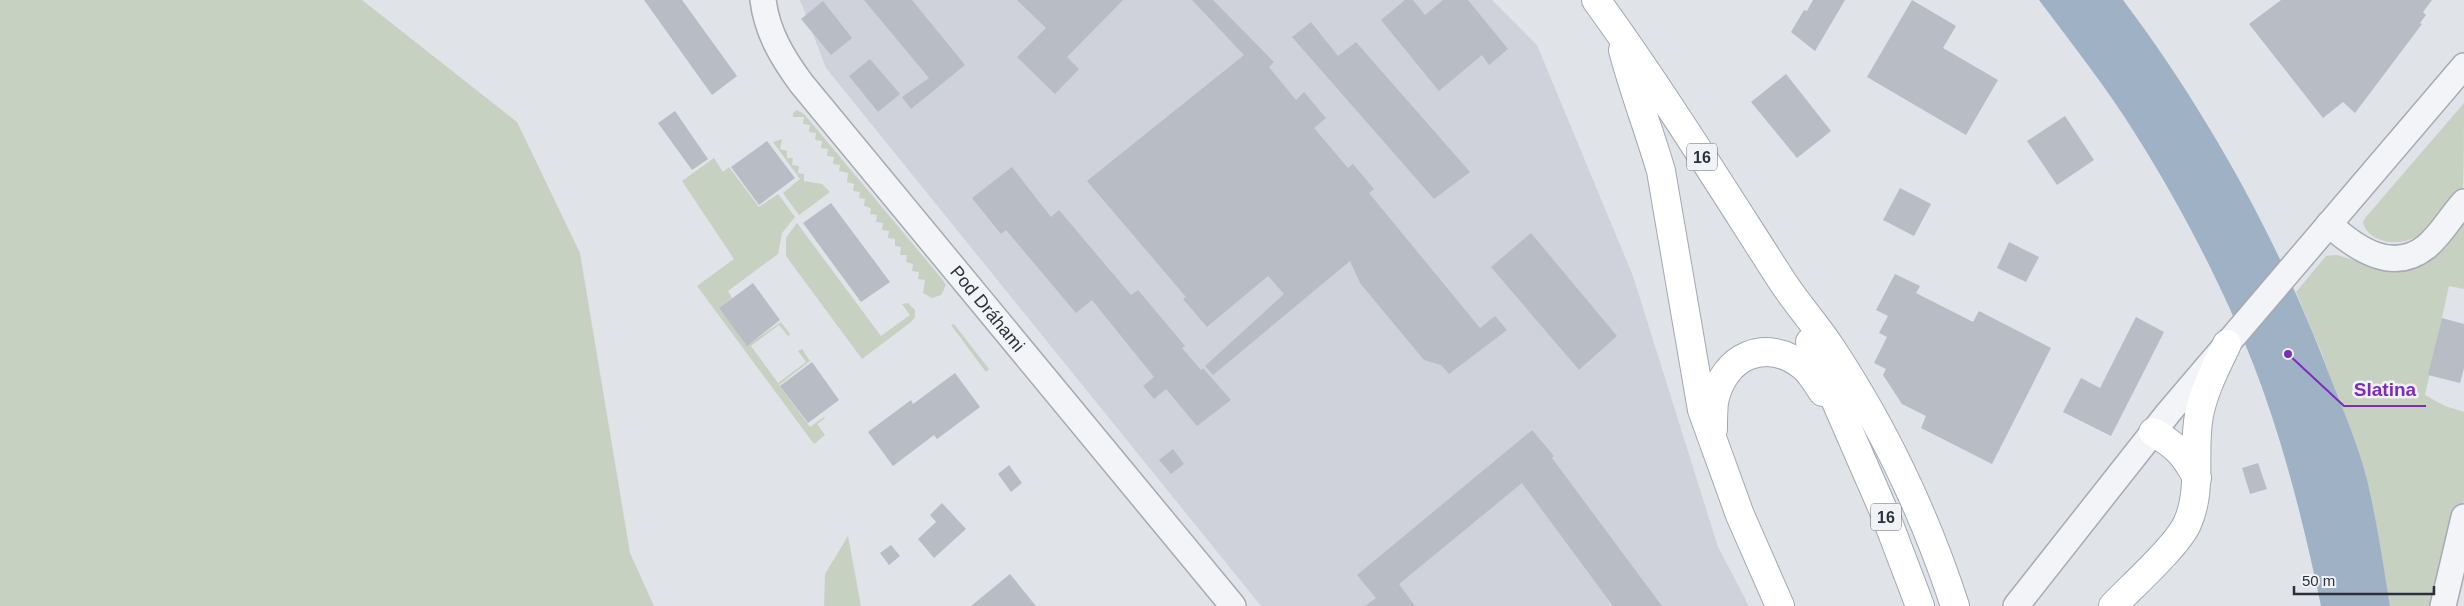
<svg xmlns="http://www.w3.org/2000/svg" width="2464" height="606" font-family="Helvetica,sans-serif">
<style>
.built{fill:#cfd2da}
.green{fill:#c6d1c2}
.water{fill:#9eb1c5}
.building{fill:#b8bcc4}
.lines{fill:none;stroke-linecap:round;stroke-linejoin:round}
.minor-casing{stroke:#a6aab2;stroke-width:28}
.major-casing{stroke:#a1a8b3;stroke-width:30}
.minor{stroke:#f3f4f7;stroke-width:25}
.major{stroke:#fff;stroke-width:28}
.labels{text-anchor:middle;stroke-width:5;stroke-linejoin:round;paint-order:stroke}
.shield{fill:#f0f2f6;stroke:#656b75;stroke-width:1}
.shield-label{font-size:16px;font-weight:bold;fill:#2a313e}
.street-label{font-size:18px;fill:#2a313e;stroke:#f0f2f6}
.leader{fill:none;stroke:#7b2cbf;stroke-width:2}
.callout-dot{fill:#7b2cbf;stroke:#f0f2f6;stroke-width:2}
.callout-label{font-size:19px;text-anchor:middle;font-weight:bold;fill:#7b2cbf;stroke:#f0f2f6;stroke-width:5;stroke-linejoin:round;paint-order:stroke}
</style>
<rect width="100%" height="100%" fill="#e0e3e8"/>
<!-- built -->
<polygon class="built" points="800,0 1492,0 1537,45 1633,276 1718,547 1749,606 1261,606 826,68"/>
<!-- green -->
<g class="green">
<polygon points="0,0 362,0 517,122 580,253 630,553 654,606 0,606"/>
<path d="M2464,103C2464,116 2464,179 2463,187C2450,215 2415,252 2381,240C2372,237 2365,231 2363,222L2366,217Z"/>
<polygon points="797,110 804,114 942,279 946,285 941,295 932,298 923,293 925,280 918,279 919,272 912,271 913,264 906,262 907,255 900,255 901,247 895,246 895,239 888,238 889,231 882,230 883,223 876,222 877,215 870,214 871,208 864,206 865,199 859,198 860,192 853,191 854,184 847,182 848,173 839,171 840,165 833,164 834,157 827,156 828,149 821,148 822,141 815,140 816,133 809,132 810,125 803,124 804,117 793,117 793,113"/>
<polygon points="782,139 780,149 787,151 787,158 793,158 792,165 799,166 798,173 804,174 804,181 822,184 830,192 799,215 783,193 800,179 773,142"/>
<polygon points="714,158 723,172 729,167 759,207 778,194 795,217 782,233 778,254 728,291 732,298 719,308 747,345 781,322 790,334 788,336 779,325 751,346 778,383 806,362 798,351 802,349 810,361 779,385 810,427 824,417 825,418 817,424 825,435 814,444 697,286 734,259 682,181"/>
<polygon points="2464,221 2464,289 2449,286 2425,395 2445,406 2464,412 2464,500 2438,606 2390,606 2366,479 2322,354 2296,292 2326,256 2337,255 2379,268"/>
<polygon points="797,223 881,336 910,315 902,304 908,303 915,310 915,317 911,322 862,359 786,256 786,238"/>
<polygon points="954,324 989,369 986,372 951,325"/>
<polygon points="848,536 861,606 824,606 825,574"/>
</g>
<!-- water -->
<path class="water" d="M2039,0H2123C2211,117 2283,249 2334,387C2346,417 2359,448 2367,480C2377,521 2383,564 2390,606H2321C2304,525 2284,444 2254,366C2224,289 2181,206 2136,135C2107,88 2072,44 2039,0Z"/>
<!-- building -->
<g class="building">
<polygon points="644,0 682,0 737,76 712,95"/>
<polygon points="864,0 912,0 965,65 911,109 902,97 929,78"/>
<polygon points="1017,0 1123,0 1067,57 1079,69 1055,94 1017,57 1046,28"/>
<polygon points="1192,0 1213,0 1274,62 1269,67 1296,100 1304,92 1326,118 1314,128 1348,168 1353,164 1374,189 1369,193 1480,328 1495,316 1507,330 1449,374 1441,365 1424,360 1360,283 1350,261 1213,375 1205,366 1284,294 1268,276 1207,327 1183,299 1186,297 1087,181 1244,55"/>
<polygon points="1405,0 1413,0 1425,15 1443,0 1468,0 1508,49 1489,65 1482,55 1439,91 1381,20"/>
<polygon points="1813,0 1845,0 1815,51 1791,32 1804,10 1807,11"/>
<polygon points="1912,0 1956,26 1943,48 1998,80 1966,135 1867,77"/>
<polygon points="2281,0 2432,0 2423,12 2426,15 2420,23 2422,24 2355,113 2343,102 2323,118 2249,24"/>
<polygon points="823,1 852,38 831,55 801,19"/>
<polygon points="1311,22 1338,56 1356,42 1470,172 1434,199 1292,37"/>
<polygon points="870,59 900,94 878,112 849,76"/>
<polygon points="1786,74 1831,131 1797,158 1751,102"/>
<polygon points="675,111 708,159 692,170 658,123"/>
<polygon points="2065,116 2094,160 2057,185 2027,141"/>
<polygon points="767,141 795,178 759,205 731,167"/>
<polygon points="1012,167 1051,217 1059,210 1131,295 1138,290 1185,346 1182,348 1201,370 1203,368 1231,400 1197,426 1166,389 1154,399 1143,386 1154,377 1092,300 1076,313 1006,230 1001,234 972,198"/>
<polygon points="1900,188 1931,204 1914,236 1883,220"/>
<polygon points="831,203 890,282 861,302 803,223"/>
<polygon points="1531,233 1617,336 1579,370 1491,267"/>
<polygon points="2009,242 2039,257 2026,282 1997,268"/>
<polygon points="1895,274 1920,286 1916,293 1973,322 1979,311 2051,348 1992,464 1921,428 1926,416 1902,404 1883,375 1886,369 1874,363 1887,337 1879,333 1888,316 1876,310"/>
<polygon points="753,283 780,320 747,346 719,308"/>
<polygon points="2136,317 2164,332 2111,436 2063,412 2081,378 2100,388"/>
<polygon points="2442,318 2464,324 2464,368 2460,383 2428,375"/>
<polygon points="812,362 839,400 808,423 780,386"/>
<polygon points="955,373 980,407 937,439 934,435 893,466 868,432 911,400 913,404"/>
<polygon points="1532,430 1554,456 1552,458 1662,606 1613,606 1522,483 1399,584 1415,606 1365,606 1376,598 1357,575"/>
<polygon points="1173,449 1184,464 1171,474 1159,460"/>
<polygon points="2258,463 2267,489 2250,494 2242,468"/>
<polygon points="1009,465 1022,483 1011,492 998,474"/>
<polygon points="942,503 966,529 934,558 918,539 936,522 930,515"/>
<polygon points="891,545 900,556 889,565 880,553"/>
<polygon points="1010,574 1036,606 971,606"/>
</g>
<g class="lines">
<!-- minor casing -->
<g class="minor-casing">
<g id="minor">
<path id="s1" d="M763,0C767,32 782,57 801,83L1233,606"/>
<path d="M2329,224C2355,248 2392,274 2426,247C2441,235 2451,216 2464,202"/>
<polyline points="2016,606 2169,412 2464,66"/>
<polyline points="2443,606 2464,517"/>
</g>
</g>
<!-- major casing -->
<g class="major-casing">
<g id="major">
<path d="M1596,0C1662,91 1721,186 1782,281C1797,304 1816,325 1831,348C1884,428 1925,514 1955,606"/>
<path d="M1623,50C1634,92 1649,130 1661,171L1702,410L1740,515L1780,606"/>
<polyline points="1810,342 1885,514 1920,606"/>
<path d="M1713,429C1713,421 1713,411 1714,402C1723,356 1766,336 1804,367C1812,374 1817,384 1823,392"/>
<path d="M2153,432C2176,446 2184,453 2197,478"/>
<path d="M2113,606C2132,586 2176,547 2187,524C2203,489 2192,452 2199,415C2204,390 2216,367 2227,344"/>
</g>
</g>
<!-- minor -->
<use href="#minor" class="minor"/>
<!-- major -->
<use href="#major" class="major"/>
</g>
<g class="labels">
<!-- shield labels -->
<g class="shield">
<rect x="1687" y="143.5" width="30" height="27" rx="4"/>
<rect x="1871" y="503.5" width="30" height="27" rx="4"/>
</g>
<g class="shield-label">
<text x="1702" y="163">16</text>
<text x="1886" y="523">16</text>
</g>
<!-- street labels -->
<g class="street-label">
<text dy="6" stroke="none"><textPath href="#s1" startOffset="385">Pod Dráhami</textPath></text>
</g>
</g>
<!-- callouts -->
<path class="leader" d="M2288 354L2344 406H2426"/>
<circle class="callout-dot" cx="2288" cy="354" r="5"/>
<g class="callout-label">
<text x="2385" y="396">Slatina</text>
</g>
<!-- scale -->
<path d="M2294 586v8h140v-8" fill="none" stroke="#2a313e" stroke-width="2.5"/>
<text x="2302" y="586" font-size="15" fill="#2a313e" stroke="#f0f2f6" stroke-width="4" paint-order="stroke">50 m</text>
</svg>
